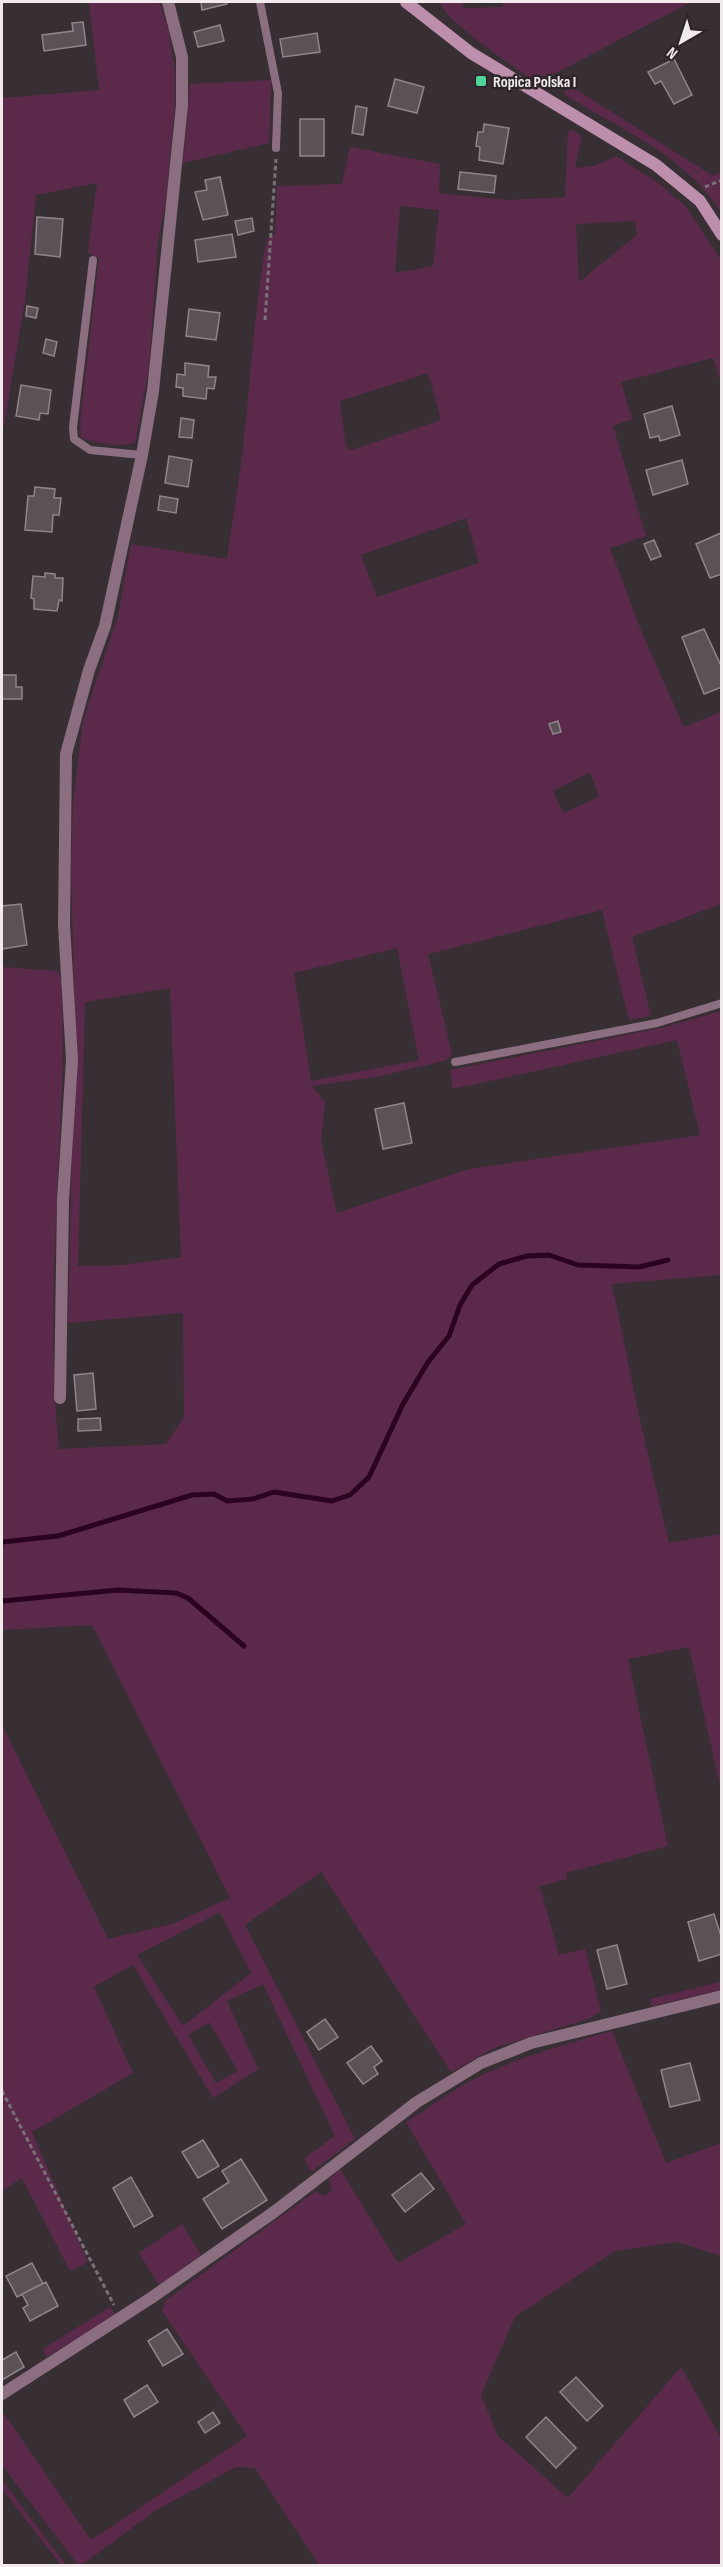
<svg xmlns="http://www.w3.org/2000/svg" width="723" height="2567" font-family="'Sofia Sans Condensed',sans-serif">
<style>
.green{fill:#5b2a4b;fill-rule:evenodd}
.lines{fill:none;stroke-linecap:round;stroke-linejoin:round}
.stream{stroke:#2c0221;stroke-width:5}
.building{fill:#5b5157;stroke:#90858c;stroke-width:1.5}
.path{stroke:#797175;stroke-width:3;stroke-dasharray:4.5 3;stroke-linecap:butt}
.lane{stroke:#8b6e80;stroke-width:8}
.street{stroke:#8b6e80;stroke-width:12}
.secondary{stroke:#bd8fac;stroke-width:12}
.poi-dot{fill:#4fd399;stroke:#2d252a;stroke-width:2}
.labels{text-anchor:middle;stroke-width:5;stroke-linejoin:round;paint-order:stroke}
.poi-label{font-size:16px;font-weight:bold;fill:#f1ebee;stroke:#2d252a;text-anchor:start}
</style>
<rect width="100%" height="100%" fill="#382f34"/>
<!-- green -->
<g class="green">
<path d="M89,2H159L168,28L175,71V105L166,200L158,240L149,368L135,443C115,447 100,444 81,438L80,423L99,258L88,253L97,183L36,195L25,300L2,437V98L99,90Z"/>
<path d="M440,2H463V8L503,7V2H691L537,83C519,70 442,19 440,2Z"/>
<polygon points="271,80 269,143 183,163 190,84"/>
<path d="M572,87L713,176L721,171V213C687,156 620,129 565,95L564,92Z"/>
<path d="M573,130L582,136L575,168L594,166L616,156L660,184L686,207L721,260V383L713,358L621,382L632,419L613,426L646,536L610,548L642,633L684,727L721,712V904L632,937L651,1016L629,1020L602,910L428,954L452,1054L447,1060L377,1077L312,1086L325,1102L321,1141L337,1213L469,1169L700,1135L677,1040L453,1089L450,1070L665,1027L721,1011V1275L612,1284L639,1416L669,1543L721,1534V1790L689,1647L628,1659L668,1846L566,1873L567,1879L540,1886L559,1955L585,1949L601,2011L588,2019L494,2048L451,2072L321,1872L245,1925L355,2139L311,2172L304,2158L335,2136L263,1984L227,2001L258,2069L213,2098L133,1965L94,1987L133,2073L32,2132L88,2262L70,2271L22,2178L2,2191V1725L108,1939L172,1924L230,1898L92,1625L2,1630V967L58,971L62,982C62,1016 64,1050 62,1083C58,1205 46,1328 59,1449L166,1444L184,1417L183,1313L68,1323L75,1026L71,866L73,801L83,721L118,616L131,544L227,559C233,513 242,466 246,419C252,358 256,298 267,238L275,235L277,186L342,184L350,147L440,164L439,193L506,200L565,197L568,132ZM400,206L439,210L433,266L395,273ZM635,221L637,235L579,282L576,224ZM428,373L441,420L351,450L346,446L340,401ZM466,518L479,563L377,597L361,555ZM590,772L599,797L563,813L553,791ZM397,948L419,1060L311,1081L294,973ZM170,988L181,1257L123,1265L78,1266L85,1002ZM220,1912L251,1973L183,2026L137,1955ZM209,2022L238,2071L216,2083L188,2035Z"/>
<polygon points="721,1982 721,1990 652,2006 650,1999"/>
<path d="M612,2031L666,2163L721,2143V2259L718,2255L677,2242L615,2251L515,2317L481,2395L498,2436L568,2498L681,2367L721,2438V2565H319L255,2468L236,2467L156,2510L83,2564L84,2565H78L2,2465V2413L5,2415L91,2540L247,2436L162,2311L165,2301L316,2191L324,2196L332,2191L329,2179L340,2169L398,2263L466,2224L406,2122C429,2108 452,2090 476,2078C519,2057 566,2044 612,2031Z"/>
<polygon points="182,2224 201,2255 159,2285 139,2253"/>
<polygon points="110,2307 115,2315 47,2357 43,2349"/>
<polygon points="2,2480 66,2565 61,2565 2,2489"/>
</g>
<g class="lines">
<!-- stream -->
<g class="stream">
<polyline points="2,1542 58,1536 192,1495 214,1494 227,1501 253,1499 274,1492 332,1501 350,1495 369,1477 403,1404 428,1362 449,1336 460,1305 472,1285 499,1264 527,1256 549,1255 578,1265 639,1267 668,1260"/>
<polyline points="2,1601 118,1590 176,1593 188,1598 244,1646"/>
</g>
</g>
<!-- building -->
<g class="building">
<polygon points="201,2 227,2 227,4 202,10"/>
<polygon points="83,22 86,45 44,51 42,35 73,31 72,23"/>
<polygon points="220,25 224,41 198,47 194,32"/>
<polygon points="317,33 320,52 283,57 280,39"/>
<polygon points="674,59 692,95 674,104 661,81 655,84 648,72"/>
<polygon points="395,79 424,87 417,113 388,106"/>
<polygon points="356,106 367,108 363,135 352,133"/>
<rect x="300" y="119" width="24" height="37"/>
<polygon points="484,124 509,128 503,164 479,160 480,147 476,146 478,132 483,132"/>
<polygon points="460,172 496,176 494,193 458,189"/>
<polygon points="220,177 228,215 203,220 195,192 207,190 205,180"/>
<polygon points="37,217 63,219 60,257 35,254"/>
<polygon points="252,218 254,231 238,235 235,221"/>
<polygon points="232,234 236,257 198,262 195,240"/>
<polygon points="27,306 38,308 36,318 26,316"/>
<polygon points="189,309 220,313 216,340 186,336"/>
<polygon points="46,339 57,342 54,356 43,353"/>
<polygon points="185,363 209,366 208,377 216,377 214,389 207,388 206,399 183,396 183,388 176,387 177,374 185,375"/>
<polygon points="21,385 51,390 48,414 40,413 39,420 16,416"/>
<polygon points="672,406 680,435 660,441 659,436 650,438 644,414"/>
<polygon points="181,418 194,420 192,438 179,437"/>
<polygon points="169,456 192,460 188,487 165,483"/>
<polygon points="682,460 688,484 653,495 646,470"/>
<polygon points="35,487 55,489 54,498 61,498 59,515 53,515 52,532 25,530 28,496 34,496"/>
<polygon points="160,496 178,499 176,513 158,510"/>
<polygon points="721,533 722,574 710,578 696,544"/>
<polygon points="654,540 661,556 651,560 644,544"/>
<polygon points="45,573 55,574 55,578 63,578 62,601 59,600 57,611 34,609 34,599 31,598 33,576 45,577"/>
<polygon points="704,629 722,668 722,687 704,694 682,637"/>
<polygon points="2,675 16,675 16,687 22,687 22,699 2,699"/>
<polygon points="558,721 561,732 553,734 549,724"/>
<polygon points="21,904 27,945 2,949 2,906"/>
<polygon points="404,1103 412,1143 383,1149 375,1109"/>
<polygon points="93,1373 96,1409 77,1411 74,1375"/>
<polygon points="100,1418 101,1430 78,1431 78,1419"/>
<polygon points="714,1914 722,1939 722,1954 699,1961 688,1922"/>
<polygon points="617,1945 627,1984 607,1989 597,1950"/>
<polygon points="325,2019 338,2037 319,2050 307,2032"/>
<polygon points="371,2046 382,2061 374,2067 378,2074 363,2084 347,2063"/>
<polygon points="690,2063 700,2100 670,2107 661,2070"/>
<polygon points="203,2140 219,2166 198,2178 182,2152"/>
<polygon points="241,2159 267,2200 222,2229 203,2199 229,2182 222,2171"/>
<polygon points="421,2173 434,2189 405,2212 392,2195"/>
<polygon points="131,2177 153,2216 134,2227 113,2188"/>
<polygon points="32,2263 43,2284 17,2297 6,2276"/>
<polygon points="46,2282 58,2306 30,2321 23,2308 28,2305 22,2294"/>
<polygon points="167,2329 183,2354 163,2366 148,2341"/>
<polygon points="16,2352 24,2367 2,2380 2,2360"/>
<polygon points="576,2377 603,2406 587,2421 560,2392"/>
<polygon points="147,2385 158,2402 134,2417 124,2400"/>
<polygon points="213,2412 220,2423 205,2433 198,2422"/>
<polygon points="546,2417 576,2448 556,2468 526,2437"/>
</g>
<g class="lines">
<!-- path -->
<g class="path">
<polyline points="705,187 722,180"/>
<polyline points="265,320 276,159"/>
<polyline points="2,2091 114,2305"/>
</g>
<!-- lane -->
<g class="lane">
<polyline points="260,2 278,93 276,148"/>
<polyline points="93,260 73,427 74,439 90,450 142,455"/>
<polyline points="455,1062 657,1023 722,1003"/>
</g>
<!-- street -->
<g class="street">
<polyline points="60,1398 63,1200 72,1060 64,925 66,754 89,670 105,626 142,455 153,391 182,105 182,57 168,2"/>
<polyline points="2,2394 151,2298 274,2212 417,2102 481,2063 531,2043 722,1996"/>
</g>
<!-- secondary -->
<polyline class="secondary" points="406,2 471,53 656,165 700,201 722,235"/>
</g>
<!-- markers -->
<rect class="poi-dot" x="475" y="75" width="12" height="12" rx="3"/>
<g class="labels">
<!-- poi labels -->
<g class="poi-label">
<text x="493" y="87">Ropica Polska I</text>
</g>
</g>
<!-- border -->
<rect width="723" height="2567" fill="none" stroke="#f1ebee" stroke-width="6"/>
<!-- north arrow -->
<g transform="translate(681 42) rotate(219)" stroke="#2d252a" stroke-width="4.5" paint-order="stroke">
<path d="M0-4.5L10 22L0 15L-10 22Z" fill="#f1ebee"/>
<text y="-9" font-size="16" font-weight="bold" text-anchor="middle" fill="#f1ebee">N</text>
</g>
</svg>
